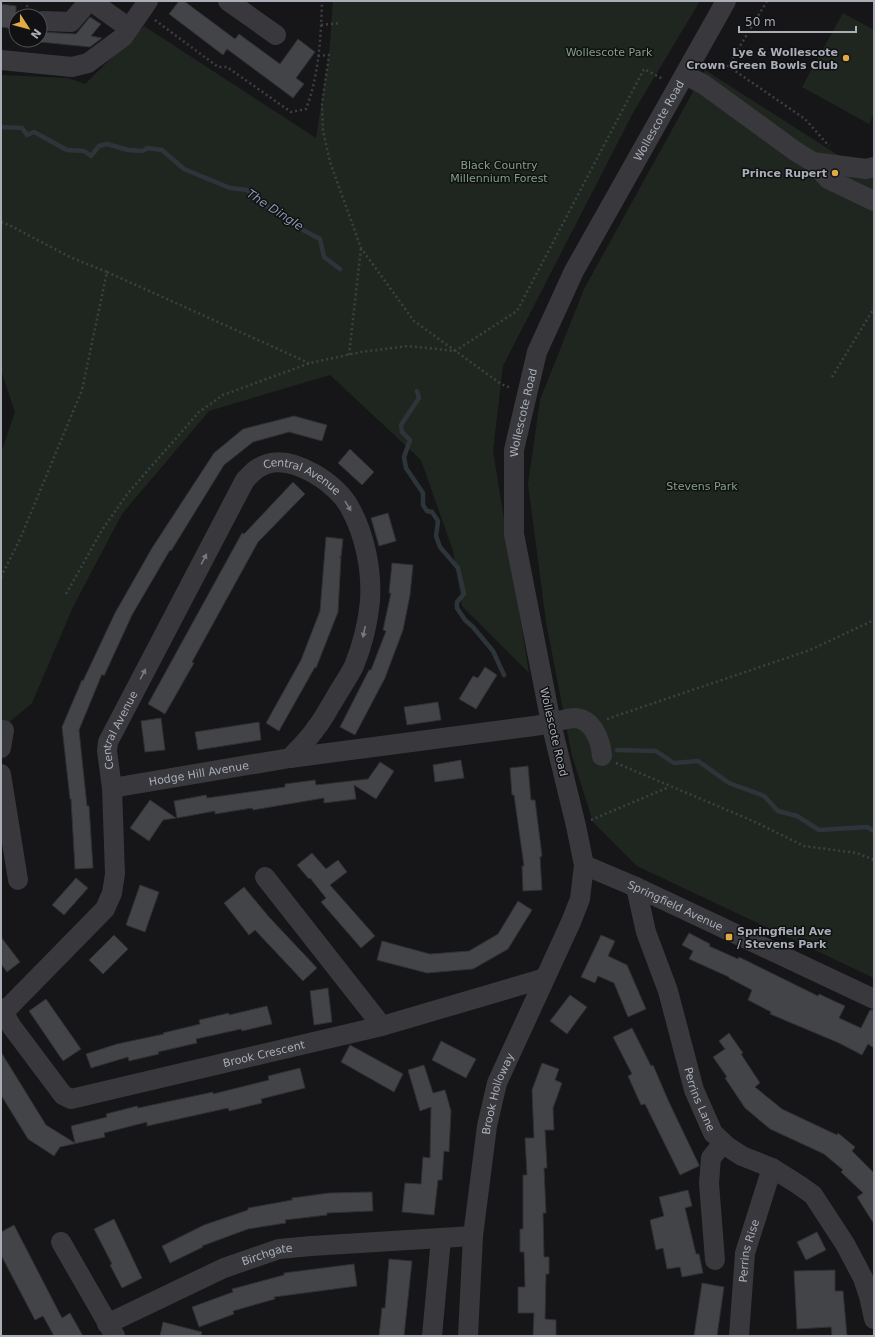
<svg xmlns="http://www.w3.org/2000/svg" width="875" height="1337" font-family="'DejaVu Sans',sans-serif">
<style>
.green{fill:#1f261f}
.lines{fill:none;stroke-linecap:round;stroke-linejoin:round}
.stream{stroke:#2d353b;stroke-width:4.5}
.building{fill:#434448;stroke:#303034}
.path{stroke:#3e3f44;stroke-width:2.5;stroke-dasharray:2 3;stroke-linecap:butt}
.minor{stroke:#38383d;stroke-width:20}
.oneway{fill:#767980}
.poi-dot{fill:#e2aa44;stroke:#111113;stroke-width:1.5}
.labels{text-anchor:middle;stroke-width:3;stroke-linejoin:round;paint-order:stroke}
.park-label{font-size:11px;fill:#82a084;stroke:#111113}
.poi-label{font-size:11px;font-weight:bold;fill:#a9aeb7;stroke:#111113;text-anchor:end}
.street-label{font-size:11px;fill:#a9aeb7;stroke:#111113}
.water-label{font-size:12px;font-style:italic;fill:#849baf;stroke:#111113}
</style>
<rect width="100%" height="100%" fill="#161618"/>
<!-- green -->
<g class="green">
<polygon points="333,1 700,1 634,111 503,366 493,451 529,673 462,606 453,551 421,460 330,375 209,411 122,514 73,607 32,703 1,729 1,453 15,412 1,370 1,75 68,78 85,84 144,26 316,138 329,55"/>
<polygon points="843,13 874,30 874,114 869,124 802,87"/>
<polygon points="705,70 874,178 874,978 637,866 593,822 572,756 546,622 528,484 540,400 584,289"/>
</g>
<g class="lines">
<!-- stream -->
<g class="stream">
<polyline points="1,127 22,128 27,135 34,132 67,150 84,151 91,156 99,146 107,144 128,150 143,151 147,148 162,150 184,169 230,188 247,190 266,206 300,226 303,230 320,239 324,257 340,269"/>
<polyline points="417,391 419,398 401,425 402,432 410,440 404,457 406,468 423,493 423,505 427,511 432,512 438,521 436,536 440,547 458,568 464,594 457,602 457,608 465,620 473,627 493,651 504,675"/>
<polyline points="617,750 656,751 674,763 698,761 729,783 764,796 778,811 797,816 819,830 867,827 874,831"/>
</g>
</g>
<!-- building -->
<g class="building">
<polygon points="179,1 184,1 235,39 239,34 280,64 298,39 315,52 296,78 304,84 293,98 227,49 223,55 169,14"/>
<polygon points="1,4 16,6 16,29 1,27"/>
<polygon points="90,17 101,24 91,36 102,38 90,47 40,42 40,32 76,34"/>
<polygon points="294,416 327,425 322,441 289,432 253,442 224,465 171,551 170,550 132,615 104,676 102,674 79,730 87,806 89,806 93,868 75,869 71,799 70,799 62,727 82,680 83,681 115,613 152,548 214,453 243,429"/>
<polygon points="350,449 374,472 362,485 338,463"/>
<polygon points="293,482 305,494 258,542 192,662 194,663 165,714 148,704 242,533 244,534"/>
<polygon points="388,513 396,541 379,546 371,518"/>
<polygon points="326,537 343,539 341,557 339,557 341,557 338,612 316,668 315,667 279,731 266,723 301,660 320,611"/>
<polygon points="392,563 413,565 410,595 403,630 385,678 355,735 340,727 369,670 371,670 386,631 383,630 391,593 389,593"/>
<polygon points="485,667 497,675 476,709 459,699 473,676 478,678"/>
<polygon points="438,702 441,720 407,725 404,707"/>
<polygon points="161,718 165,750 145,752 141,721"/>
<polygon points="259,722 261,740 198,750 195,732"/>
<polygon points="461,760 464,778 435,782 433,765"/>
<polygon points="380,762 394,771 376,799 354,785 356,799 324,803 324,798 253,810 252,808 215,814 215,811 177,818 174,801 206,795 207,798 285,787 285,784 315,780 316,785 368,779"/>
<polygon points="528,766 531,800 535,800 542,856 540,857 542,890 523,891 522,866 524,866 514,795 512,795 510,768"/>
<polygon points="150,800 176,818 163,820 149,841 130,828"/>
<polygon points="312,853 326,869 338,860 347,872 330,885 375,936 361,948 321,902 326,898 310,878 309,879 297,865"/>
<polygon points="76,878 88,888 64,915 52,905"/>
<polygon points="140,885 159,892 145,932 126,925"/>
<polygon points="244,887 269,917 317,968 303,981 255,930 249,935 224,903"/>
<polygon points="518,901 532,910 508,949 473,969 427,973 377,960 382,941 430,954 469,951 498,934"/>
<polygon points="689,933 710,944 709,946 738,959 739,957 818,996 819,994 845,1006 839,1018 861,1028 870,1010 874,1010 874,1048 868,1044 862,1055 839,1043 770,1014 771,1012 748,1000 752,990 729,978 729,977 689,959 693,951 682,945"/>
<polygon points="114,935 128,949 103,974 89,960"/>
<polygon points="601,935 615,941 608,956 627,965 646,1009 628,1017 614,983 598,976 595,983 581,977"/>
<polygon points="1,937 20,962 7,972 1,964"/>
<polygon points="328,988 332,1022 314,1025 310,991"/>
<polygon points="570,995 587,1007 567,1034 550,1021"/>
<polygon points="46,999 81,1049 63,1061 29,1011"/>
<polygon points="267,1006 272,1024 242,1031 241,1029 196,1039 197,1043 158,1052 159,1054 129,1061 128,1057 91,1068 86,1054 117,1044 164,1034 163,1033 200,1024 199,1020 229,1013 229,1015"/>
<polygon points="632,1028 651,1066 653,1065 668,1100 699,1165 699,1166 680,1175 645,1104 641,1105 628,1076 632,1074 613,1037"/>
<polygon points="729,1033 743,1053 741,1054 760,1083 755,1087 782,1109 837,1135 838,1133 855,1147 852,1151 874,1173 874,1224 857,1197 863,1193 841,1172 843,1170 824,1154 770,1129 745,1108 725,1078 727,1077 713,1057 725,1049 719,1041"/>
<polygon points="441,1041 476,1059 466,1078 432,1060"/>
<polygon points="350,1045 403,1074 394,1092 341,1062"/>
<polygon points="1,1052 46,1125 75,1143 71,1126 107,1117 106,1114 137,1106 138,1108 213,1092 213,1094 269,1080 268,1076 300,1068 305,1088 261,1099 262,1103 229,1111 228,1108 147,1126 147,1122 104,1133 105,1137 60,1147 54,1156 28,1139 1,1095"/>
<polygon points="542,1063 559,1069 555,1080 562,1083 553,1108 554,1130 545,1130 547,1168 544,1168 546,1213 543,1213 544,1257 549,1257 549,1274 546,1274 545,1319 556,1320 556,1336 533,1336 534,1313 518,1313 518,1287 525,1287 524,1252 520,1252 520,1229 523,1229 523,1175 527,1175 525,1138 534,1138 532,1090"/>
<polygon points="424,1065 433,1093 445,1090 451,1111 449,1152 444,1151 442,1180 438,1180 434,1215 402,1212 405,1183 421,1184 423,1157 430,1158 431,1107 420,1111 408,1070"/>
<polygon points="688,1190 692,1206 685,1208 696,1254 699,1254 703,1273 682,1277 680,1267 667,1269 663,1248 656,1250 650,1220 664,1216 659,1197"/>
<polygon points="372,1192 373,1211 327,1213 327,1215 285,1220 286,1223 248,1229 202,1246 203,1247 170,1263 162,1246 204,1225 248,1210 248,1208 292,1200 292,1198 329,1193"/>
<polygon points="114,1219 142,1278 122,1288 110,1265 112,1264 94,1229"/>
<polygon points="14,1225 62,1318 70,1313 83,1336 54,1336 43,1316 35,1320 1,1255 1,1232"/>
<polygon points="817,1232 826,1250 806,1260 797,1242"/>
<polygon points="389,1259 412,1261 404,1336 379,1336 382,1308 385,1308"/>
<polygon points="354,1264 357,1286 274,1297 275,1299 233,1311 234,1314 199,1327 192,1307 233,1292 232,1289 284,1275 284,1273"/>
<polygon points="835,1270 835,1291 843,1291 847,1336 832,1336 831,1327 797,1329 794,1271"/>
<polygon points="702,1283 724,1287 717,1336 694,1336"/>
<polygon points="163,1322 202,1332 201,1336 160,1336"/>
</g>
<g class="lines">
<!-- path -->
<g class="path">
<polyline points="767,1 728,66 805,119 829,146"/>
<polyline points="26,12 28,1"/>
<path d="M155,20L218,67H227L291,112L306,109C319,75 321,37 322,1"/>
<polyline points="321,25 341,23"/>
<polyline points="318,56 329,55 322,104 323,131 330,162 361,248 414,321 501,384 511,388"/>
<polyline points="1,222 11,226 70,257 107,272 82,390 20,539 1,577"/>
<polyline points="107,272 309,363"/>
<polyline points="349,355 361,248"/>
<polyline points="832,377 874,308"/>
<polyline points="66,594 102,530 128,493 199,412 223,395 310,363 361,352 408,346 455,351 517,311 644,69 663,79"/>
<polyline points="607,719 810,650 874,620"/>
<polyline points="616,763 753,821 804,846 857,853 874,860"/>
<polyline points="591,820 669,787"/>
</g>
<!-- minor -->
<g class="minor">
<polyline points="91,1 129,28"/>
<polyline points="228,1 276,35"/>
<polyline points="42,21 71,22 89,1"/>
<polyline points="1,60 72,67 88,63 123,37 148,1"/>
<polyline points="685,75 703,84 795,151 813,162 828,179 874,201"/>
<polyline points="813,162 866,169 874,167"/>
<polyline points="1,748 4,730"/>
<polyline points="1,774 18,880"/>
<path id="s1" d="M112,788L290,758L534,726C545,725 566,718 575,718C593,719 601,741 602,756"/>
<path id="s2" d="M584,865L636,887L874,999"/>
<polyline points="265,877 382,1026"/>
<path id="s3" d="M636,887L646,932L668,991L694,1090L713,1133L728,1147L742,1156L772,1168L799,1185L813,1195L845,1244L863,1278L869,1296L874,1319"/>
<path id="s4" d="M1,1008L12,1027L63,1095L71,1099L382,1026L545,978"/>
<path id="s5" d="M4,1012L105,909L112,893L115,874L112,788L107,751L108,742L245,480C252,473 257,467 267,464C294,455 338,484 350,508C365,535 372,570 370,601C368,623 362,646 354,666C348,678 340,689 334,700C328,709 323,720 316,728C309,739 299,748 290,758"/>
<polyline points="61,1242 115,1336"/>
<polyline points="715,1260 709,1183 711,1158 723,1143"/>
<path id="s6" d="M107,1324L224,1268L279,1249L311,1246L473,1236"/>
<polyline points="432,1336 441,1239"/>
<path id="s7" d="M468,1336L473,1236L487,1126L497,1083L571,922L580,899L584,865L576,826L551,723L514,534V450L537,352L574,271L726,1"/>
<path id="s8" d="M739,1336L745,1253L772,1168"/>
</g>
</g>
<!-- one-way arrows -->
<defs><path id="oneway-solid" d="M-6-.8H1V-3.2L6.5 0L1 3.2V.8H-6Z"/></defs>
<g class="oneway">
<use href="#oneway-solid" transform="translate(348 506) rotate(59)"/>
<use href="#oneway-solid" transform="translate(204 559) rotate(-62)"/>
<use href="#oneway-solid" transform="translate(364 632) rotate(102)"/>
<use href="#oneway-solid" transform="translate(143 674) rotate(-62)"/>
</g>
<!-- markers -->
<g class="poi-dot">
<circle cx="846" cy="58" r="4"/>
<circle cx="835" cy="173" r="4"/>
<rect x="725" y="933" width="8" height="8" rx="2"/>
</g>
<g class="labels">
<!-- park labels -->
<g class="park-label">
<text x="609" y="56">Wollescote Park</text>
<text x="499" y="169">Black Country<tspan x="499" dy="13">Millennium Forest</tspan></text>
<text x="702" y="490">Stevens Park</text>
</g>
<!-- poi labels -->
<g class="poi-label">
<text x="838" y="56">Lye &amp; Wollescote<tspan x="838" dy="13">Crown Green Bowls Club</tspan></text>
<text x="827" y="177">Prince Rupert</text>
<text x="737" y="935" text-anchor="start">Springfield Ave<tspan x="737" dy="13">/ Stevens Park</tspan></text>
</g>
<!-- street labels -->
<g class="street-label">
<text dy="4" stroke="none"><textPath href="#s7" startOffset="1276">Wollescote Road</textPath></text>
<text dy="4" stroke="none"><textPath href="#s7" startOffset="952">Wollescote Road</textPath></text>
<text dy="4" stroke="none"><textPath href="#s5" startOffset="675">Central Avenue</textPath></text>
<text dy="4" stroke="none"><textPath href="#s5" startOffset="328">Central Avenue</textPath></text>
<text transform="translate(554 732) rotate(77)" y="4">Wollescote Road</text>
<text dy="4" stroke="none"><textPath href="#s1" startOffset="88">Hodge Hill Avenue</textPath></text>
<text dy="4" stroke="none"><textPath href="#s2" startOffset="100">Springfield Avenue</textPath></text>
<text dy="4" stroke="none"><textPath href="#s4" startOffset="314">Brook Crescent</textPath></text>
<text dy="4" stroke="none"><textPath href="#s7" startOffset="245">Brook Holloway</textPath></text>
<text dy="4" stroke="none"><textPath href="#s3" startOffset="222">Perrins Lane</textPath></text>
<text dy="4" stroke="none"><textPath href="#s8" startOffset="86">Perrins Rise</textPath></text>
<text dy="4" stroke="none"><textPath href="#s6" startOffset="175">Birchgate</textPath></text>
</g>
<!-- water labels -->
<g class="water-label">
<text transform="translate(275 210) rotate(33)" y="4">The Dingle</text>
</g>
</g>
<!-- border -->
<rect width="875" height="1337" fill="none" stroke="#a9aeb7" stroke-width="4"/>
<!-- north arrow -->
<g transform="translate(28 28) rotate(126)"><circle r="19" fill="#111113" stroke="#4e5055"/>
<path d="M0-3L7 15L0 10L-7 15Z" fill="#e2aa44"/>
<text y="-6" font-size="11" font-weight="bold" text-anchor="middle" fill="#a9aeb7">N</text>
</g>
<!-- scale -->
<path d="M739 26v6h117v-6" fill="none" stroke="#a9aeb7" stroke-width="2"/>
<text x="745" y="26" font-size="12" fill="#a9aeb7" stroke="#111113" stroke-width="3" paint-order="stroke">50 m</text>
</svg>
